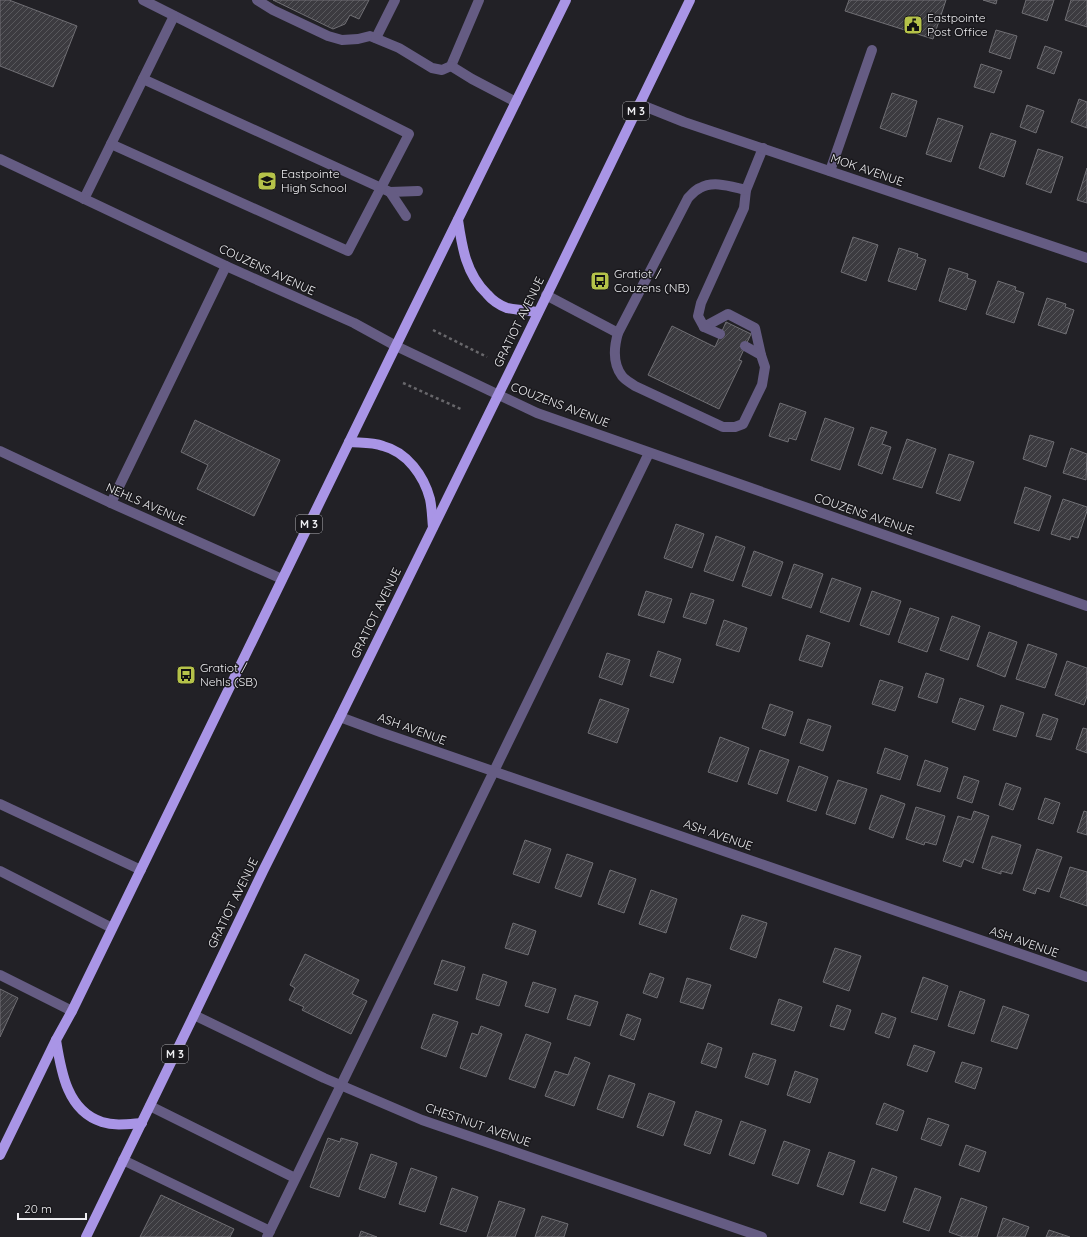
<svg xmlns="http://www.w3.org/2000/svg" width="1087" height="1237" font-family="Quicksand,sans-serif">
<style>
.building{fill:url(#building-hatch);stroke:#706f74}
.lines{fill:none;stroke-linecap:round;stroke-linejoin:round}
.path{stroke:#68676b;stroke-width:2.5;stroke-dasharray:3 3;stroke-linecap:butt}
.service{stroke:#655c83;stroke-width:10}
.minor{stroke:#655c83;stroke-width:10}
.primary{stroke:#a995e6;stroke-width:10}
.labels{text-anchor:middle;stroke-width:3;stroke-linejoin:round;paint-order:stroke}
.shield{fill:#19181c;stroke:#aeaeb1;stroke-width:1}
.shield-label{font-size:11px;font-weight:bold;fill:#eeeef1}
.poi-label{font-size:12px;fill:#eeeef1;stroke:#19181c;text-anchor:start}
.street-label{font-size:12px;fill:#eeeef1;stroke:#19181c}
</style>
<defs>
<pattern id="building-hatch" width="6" height="6" patternUnits="userSpaceOnUse"><rect width="6" height="6" fill="#3c3b40"/><path d="M-1 1l2-2M0 6l6-6M5 7l2-2" fill="none" stroke="#58585c"/></pattern>
</defs>
<rect width="100%" height="100%" fill="#222126"/>
<!-- building -->
<g class="building">
<polygon points="0,0 9,0 77,26 53,87 0,66"/>
<polygon points="273,0 369,0 359,19 350,15 345,24 333,29"/>
<polygon points="849,0 946,0 933,39 845,11"/>
<polygon points="983,0 997,0 996,4"/>
<polygon points="1026,0 1054,0 1047,21 1022,13"/>
<polygon points="1071,0 1087,0 1087,27 1065,20"/>
<polygon points="996,30 1017,36 1010,59 989,52"/>
<polygon points="1045,46 1062,52 1054,74 1037,68"/>
<polygon points="981,64 1002,71 994,93 974,87"/>
<polygon points="892,93 917,101 906,137 880,128"/>
<polygon points="1079,99 1087,102 1087,128 1071,122"/>
<polygon points="1027,105 1044,111 1036,133 1020,127"/>
<polygon points="938,118 963,126 951,162 926,154"/>
<polygon points="991,133 1016,141 1004,177 979,168"/>
<polygon points="1038,149 1063,157 1051,193 1026,184"/>
<polygon points="1087,168 1087,203 1077,200"/>
<polygon points="853,237 878,245 866,281 841,272"/>
<polygon points="899,248 918,254 917,257 926,260 916,290 888,281"/>
<polygon points="949,268 968,274 967,278 976,281 966,310 939,301"/>
<polygon points="998,281 1016,287 1015,290 1024,293 1014,323 986,314"/>
<polygon points="1047,298 1066,304 1065,307 1074,310 1066,334 1038,325"/>
<polygon points="726,322 751,334 739,360 742,361 719,409 648,375 672,326 715,347"/>
<polygon points="780,403 806,412 796,440 789,438 788,442 769,436"/>
<polygon points="825,418 854,428 840,470 811,460"/>
<polygon points="195,420 280,460 254,516 197,489 208,465 181,452"/>
<polygon points="871,427 887,432 882,444 891,447 882,474 858,465"/>
<polygon points="1030,435 1054,442 1046,467 1023,459"/>
<polygon points="907,439 936,449 922,488 893,479"/>
<polygon points="1071,448 1087,454 1086,480 1063,473"/>
<polygon points="949,454 974,462 960,501 936,493"/>
<polygon points="1025,487 1051,496 1039,531 1014,523"/>
<polygon points="1063,499 1087,507 1087,511 1078,538 1071,536 1070,540 1051,534"/>
<polygon points="676,524 704,534 692,568 664,558"/>
<polygon points="716,536 745,547 733,581 704,571"/>
<polygon points="754,551 783,562 771,596 742,586"/>
<polygon points="794,564 823,574 811,608 782,598"/>
<polygon points="832,578 861,588 849,622 820,612"/>
<polygon points="646,591 672,599 664,623 638,615"/>
<polygon points="872,591 901,601 889,635 860,625"/>
<polygon points="691,593 714,600 706,624 683,617"/>
<polygon points="910,608 939,618 927,652 898,642"/>
<polygon points="952,616 980,626 968,660 940,650"/>
<polygon points="724,620 747,628 739,652 716,645"/>
<polygon points="989,632 1017,642 1005,677 977,666"/>
<polygon points="807,635 830,643 822,667 799,660"/>
<polygon points="1028,644 1057,654 1045,688 1016,679"/>
<polygon points="658,651 681,659 673,683 650,676"/>
<polygon points="607,653 630,660 622,685 599,677"/>
<polygon points="1067,661 1087,668 1087,696 1084,705 1055,695"/>
<polygon points="926,673 944,679 937,703 918,697"/>
<polygon points="880,680 903,687 895,711 872,704"/>
<polygon points="960,698 984,706 975,730 952,722"/>
<polygon points="600,699 629,709 617,743 588,733"/>
<polygon points="770,704 793,712 785,736 762,728"/>
<polygon points="1001,705 1024,713 1016,737 993,730"/>
<polygon points="1043,714 1058,719 1051,740 1036,736"/>
<polygon points="808,719 831,726 823,751 800,743"/>
<polygon points="1083,728 1087,729 1087,753 1076,749"/>
<polygon points="720,737 749,748 737,782 708,772"/>
<polygon points="885,748 908,756 900,780 877,773"/>
<polygon points="760,750 789,760 777,794 748,784"/>
<polygon points="925,760 948,768 940,792 917,785"/>
<polygon points="799,766 828,777 816,811 787,801"/>
<polygon points="964,776 979,781 972,803 957,798"/>
<polygon points="838,780 867,789 855,824 826,814"/>
<polygon points="1006,783 1021,788 1013,810 999,805"/>
<polygon points="881,795 905,804 893,838 869,829"/>
<polygon points="1045,798 1060,803 1053,824 1038,819"/>
<polygon points="916,807 945,816 936,845 925,842 924,845 906,839"/>
<polygon points="974,811 989,816 973,863 964,859 961,867 943,861 958,816 971,820"/>
<polygon points="1084,811 1087,812 1087,835 1077,832"/>
<polygon points="992,836 1021,845 1012,874 1001,871 1001,874 982,868"/>
<polygon points="525,840 551,849 539,883 513,874"/>
<polygon points="1037,849 1062,857 1049,892 1037,888 1035,894 1023,890"/>
<polygon points="567,854 593,863 581,897 555,888"/>
<polygon points="1070,867 1087,872 1087,906 1060,897"/>
<polygon points="610,870 636,879 624,913 598,904"/>
<polygon points="651,890 677,899 666,933 639,924"/>
<polygon points="742,915 767,923 756,958 730,949"/>
<polygon points="513,923 536,931 528,955 505,948"/>
<polygon points="835,948 861,956 849,991 823,982"/>
<polygon points="305,954 359,980 352,994 367,1001 351,1034 302,1010 304,1007 289,1000 295,988 290,985"/>
<polygon points="442,960 465,967 457,991 434,984"/>
<polygon points="650,973 664,978 657,998 643,993"/>
<polygon points="483,974 507,982 499,1006 476,999"/>
<polygon points="923,977 948,986 937,1020 911,1012"/>
<polygon points="687,978 711,985 703,1009 680,1002"/>
<polygon points="533,982 556,989 548,1013 525,1006"/>
<polygon points="0,989 18,998 0,1037"/>
<polygon points="960,991 985,1000 974,1034 948,1026"/>
<polygon points="575,995 598,1002 590,1026 567,1019"/>
<polygon points="779,999 802,1007 794,1031 771,1024"/>
<polygon points="837,1005 851,1010 844,1030 830,1026"/>
<polygon points="1003,1006 1029,1015 1017,1049 991,1041"/>
<polygon points="882,1013 896,1018 889,1038 875,1033"/>
<polygon points="433,1014 458,1022 446,1057 421,1048"/>
<polygon points="627,1014 641,1019 634,1040 620,1035"/>
<polygon points="481,1026 502,1034 486,1077 460,1068 472,1033 478,1035"/>
<polygon points="526,1034 551,1043 535,1088 509,1079"/>
<polygon points="708,1043 722,1048 716,1068 701,1063"/>
<polygon points="914,1045 935,1052 927,1072 907,1065"/>
<polygon points="753,1053 776,1060 768,1085 745,1077"/>
<polygon points="575,1057 590,1063 574,1106 545,1096 555,1071 568,1075"/>
<polygon points="962,1062 982,1068 975,1089 955,1082"/>
<polygon points="795,1071 818,1079 810,1103 787,1095"/>
<polygon points="609,1075 635,1084 623,1118 597,1109"/>
<polygon points="649,1093 675,1102 663,1136 637,1127"/>
<polygon points="884,1103 904,1111 897,1131 876,1124"/>
<polygon points="696,1111 722,1120 710,1154 684,1145"/>
<polygon points="928,1118 949,1125 941,1146 921,1139"/>
<polygon points="741,1121 766,1130 754,1164 729,1155"/>
<polygon points="328,1138 340,1142 341,1138 358,1143 339,1197 310,1187"/>
<polygon points="784,1141 810,1150 798,1184 772,1175"/>
<polygon points="966,1145 986,1152 979,1172 959,1165"/>
<polygon points="829,1152 855,1161 843,1195 817,1186"/>
<polygon points="371,1154 397,1163 385,1198 359,1189"/>
<polygon points="411,1168 437,1177 425,1212 399,1204"/>
<polygon points="872,1168 897,1177 885,1211 860,1203"/>
<polygon points="452,1188 478,1197 466,1232 440,1224"/>
<polygon points="915,1188 941,1197 929,1231 903,1222"/>
<polygon points="161,1195 234,1229 230,1237 140,1237"/>
<polygon points="961,1198 987,1207 977,1237 963,1237 949,1232"/>
<polygon points="499,1201 525,1209 515,1237 487,1237"/>
<polygon points="542,1216 568,1224 564,1237 535,1237"/>
<polygon points="1003,1218 1029,1227 1025,1237 997,1237"/>
<polygon points="1049,1230 1070,1237 1046,1237"/>
<polygon points="361,1231 377,1237 359,1237"/>
</g>
<g class="lines">
<!-- path -->
<g class="path">
<polyline points="433,330 487,357"/>
<polyline points="403,383 463,410"/>
</g>
<!-- service -->
<g class="service">
<polyline points="257,0 273,10 328,36 342,40 358,39 370,36 399,48 432,68 442,70 451,66 479,0"/>
<polyline points="376,38 395,0"/>
<polyline points="451,66 472,79 516,102"/>
<polyline points="143,79 390,192 418,191"/>
<polyline points="111,144 348,251 409,134 143,0"/>
<polyline points="830,171 872,50"/>
<polyline points="390,192 406,216"/>
<polyline points="84,199 174,16"/>
<polyline points="546,295 618,333"/>
<polyline points="704,327 728,314 755,328 761,355"/>
<polyline points="720,334 704,327 698,316 701,303 744,208 746,190 763,148"/>
<path d="M745,346L761,355L765,367L762,385L743,424L735,427H723L635,386C631,383 625,380 622,376C612,363 614,347 618,333L688,198C691,195 695,190 700,188C714,180 732,187 746,190"/>
<polyline points="111,503 226,266"/>
<polyline points="0,804 141,870"/>
<polyline points="0,871 112,928"/>
<polyline points="0,975 72,1011"/>
<polyline points="150,1106 295,1178"/>
<polyline points="123,1160 270,1231"/>
<path d="M267,1237C393,975 523,715 649,453"/>
</g>
<!-- minor -->
<g class="minor">
<polyline points="639,104 684,122 1087,258"/>
<polyline points="0,159 226,266 354,323 396,346 537,413 1087,606"/>
<polyline points="0,451 111,503 282,579"/>
<polyline points="340,717 383,733 1087,977"/>
<polyline points="194,1015 324,1078 422,1120 762,1237"/>
</g>
<!-- primary -->
<g class="primary">
<path d="M458,220C462,247 466,274 487,294C492,300 499,305 507,308C517,310 528,311 538,312"/>
<path d="M349,442C361,443 372,442 383,446C407,452 424,476 430,499C432,508 432,518 433,527"/>
<path d="M56,1040C61,1071 67,1111 102,1122C115,1126 128,1124 142,1123"/>
<polyline points="0,1155 56,1040 72,1011 408,321 566,0"/>
<polyline points="86,1237 194,1015 263,871 340,717 510,371 690,0"/>
</g>
</g>
<!-- icons -->
<defs>
<g id="civic-square" transform="scale(1)"><rect x="-9" y="-9" width="18" height="18" rx="4" fill="#b5c249" stroke="#19181c"/><path d="M-.6-6.5H3V-4.5H.6V-3L4-1V1h2V6H-6V1h2V-1L-.6-3ZM-1.2 2.5V6h2.4V2.5Z" fill="#111"/></g>
<g id="school-square" transform="scale(1)"><rect x="-9" y="-9" width="18" height="18" rx="4" fill="#b5c249" stroke="#19181c"/><path d="M0-5L7-2L0 1L-7-2ZM-4 1L0 2.5L4 1V4Q0 6-4 4Z" fill="#111"/></g>
<g id="bus-square" transform="scale(1)"><rect x="-9" y="-9" width="18" height="18" rx="4" fill="#b5c249" stroke="#19181c"/><path d="M-5-6H5V4H4V6H2V4H-2V6H-4V4H-5ZM-3.5-4V0h7V-4ZM-3.5 1.2v1.5H-2V1.2ZM2 1.2v1.5H3.5V1.2Z" fill="#111"/></g>
</defs>
<g fill-rule="evenodd">
<use href="#civic-square" x="913" y="25"/>
<use href="#school-square" x="267" y="181"/>
<use href="#bus-square" x="600" y="281"/>
<use href="#bus-square" x="186" y="675"/>
</g>
<g class="labels">
<!-- shield labels -->
<g class="shield">
<rect x="623" y="102" width="26" height="18" rx="3"/>
<rect x="296" y="515" width="26" height="18" rx="3"/>
<rect x="162" y="1045" width="26" height="18" rx="3"/>
</g>
<g class="shield-label">
<text x="636" y="115">M 3</text>
<text x="309" y="528">M 3</text>
<text x="175" y="1058">M 3</text>
</g>
<!-- poi labels -->
<g class="poi-label">
<text x="927" y="22">Eastpointe<tspan x="927" dy="14">Post Office</tspan></text>
<text x="281" y="178">Eastpointe<tspan x="281" dy="14">High School</tspan></text>
<text x="614" y="278">Gratiot /<tspan x="614" dy="14">Couzens (NB)</tspan></text>
<text x="200" y="672">Gratiot /<tspan x="200" dy="14">Nehls (SB)</tspan></text>
</g>
<!-- street labels -->
<g class="street-label">
<text transform="translate(867 170) rotate(19)" y="4">MOK AVENUE</text>
<text transform="translate(267 270) rotate(25)" y="4">COUZENS AVENUE</text>
<text transform="translate(519 322) rotate(-64)" y="4">GRATIOT AVENUE</text>
<text transform="translate(560 405) rotate(21)" y="4">COUZENS AVENUE</text>
<text transform="translate(146 504) rotate(24)" y="4">NEHLS AVENUE</text>
<text transform="translate(864 514) rotate(19)" y="4">COUZENS AVENUE</text>
<text transform="translate(376 613) rotate(-64)" y="4">GRATIOT AVENUE</text>
<text transform="translate(412 729) rotate(20)" y="4">ASH AVENUE</text>
<text transform="translate(718 835) rotate(19)" y="4">ASH AVENUE</text>
<text transform="translate(233 903) rotate(-64)" y="4">GRATIOT AVENUE</text>
<text transform="translate(1024 942) rotate(19)" y="4">ASH AVENUE</text>
<text transform="translate(478 1125) rotate(19)" y="4">CHESTNUT AVENUE</text>
</g>
</g>
<!-- scale -->
<path d="M18 1213v6h68v-6" fill="none" stroke="#eeeef1" stroke-width="2"/>
<text x="24" y="1213" font-size="12" fill="#eeeef1" stroke="#19181c" stroke-width="3" paint-order="stroke">20 m</text>
</svg>
